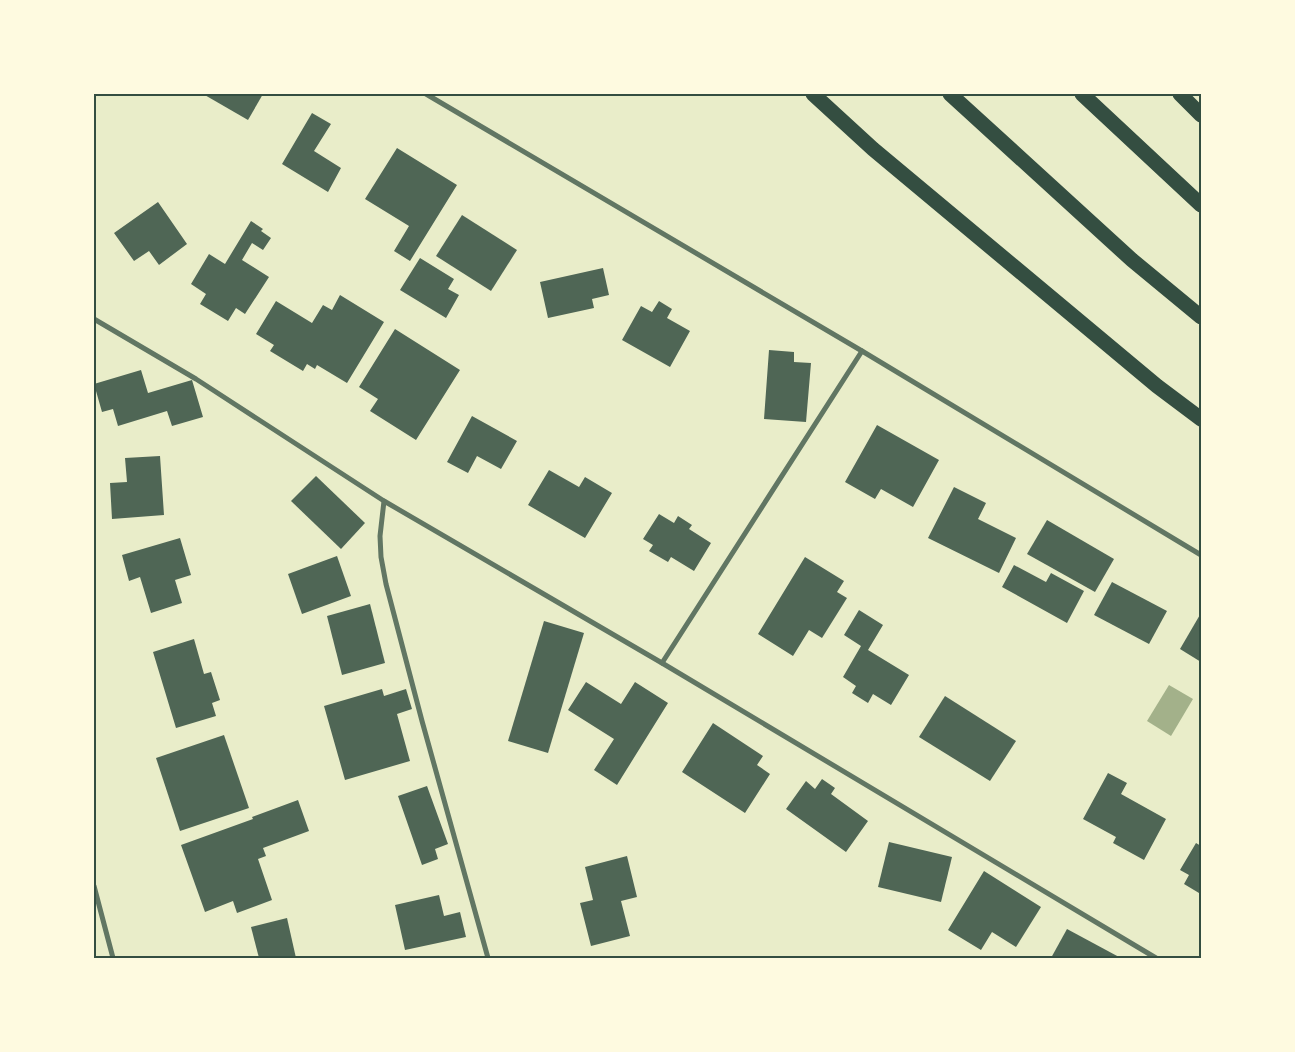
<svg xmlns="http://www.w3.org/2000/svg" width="1295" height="1052" font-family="Manrope,sans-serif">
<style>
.water{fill:#a3b18a}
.building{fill:#4f6655}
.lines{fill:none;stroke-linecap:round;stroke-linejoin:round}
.minor{stroke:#617663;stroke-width:5}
.motorway{stroke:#344e41;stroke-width:15}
.neatline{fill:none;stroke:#344e41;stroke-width:2}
</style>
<rect width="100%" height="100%" fill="#e9edc9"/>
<!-- water -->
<polygon class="water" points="1169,685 1193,699 1171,736 1147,721"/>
<!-- building -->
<g class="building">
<polygon points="203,94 263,94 248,120"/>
<polygon points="312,113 331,124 314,151 341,168 328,192 282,164"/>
<polygon points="397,148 457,185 410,261 394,251 409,226 365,199"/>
<polygon points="158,202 187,244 159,265 149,251 134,261 114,233"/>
<polygon points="462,215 517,250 491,291 436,256"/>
<polygon points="251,221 263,229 261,231 271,238 263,250 252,243 242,260 269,277 245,314 236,308 228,321 200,304 206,294 191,284 209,254 225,264"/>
<polygon points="420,258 454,279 448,289 459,295 446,318 400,290"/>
<polygon points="603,268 609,295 592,299 594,308 548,318 540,282"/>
<polygon points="340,295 384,322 347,383 317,365 315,369 307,364 303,371 270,351 274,345 256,334 276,301 312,323 323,305 332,310"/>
<polygon points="659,301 672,309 667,318 690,331 670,367 622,340 641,306 652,312"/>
<polygon points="395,329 460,370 416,440 370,411 378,399 359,387"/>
<polygon points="769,350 794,352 794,362 811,363 806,422 764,419"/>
<polygon points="141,370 148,393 192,380 203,417 172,426 167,411 118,426 113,409 102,412 94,384"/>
<polygon points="472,416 517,441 501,469 477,456 468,473 447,462"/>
<polygon points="877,425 939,460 913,507 881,489 875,499 845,482"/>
<polygon points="160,456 164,515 112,519 110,483 127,482 125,458"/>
<polygon points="549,470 579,487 585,477 612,493 585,538 528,505"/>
<polygon points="316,476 365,523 341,549 291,501"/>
<polygon points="954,487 986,503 978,519 1016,538 999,573 928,538"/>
<polygon points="659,514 674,523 678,516 692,525 689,529 711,543 694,571 671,557 668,562 649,551 653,545 643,539"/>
<polygon points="1047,520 1114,559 1095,592 1027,554"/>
<polygon points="180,538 191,575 175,580 182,603 151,613 140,577 129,581 122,555"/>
<polygon points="337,556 351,596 302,614 288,574"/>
<polygon points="805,557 844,581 837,592 847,598 822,638 809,630 793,656 758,634"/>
<polygon points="1014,565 1046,582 1051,573 1084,591 1067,623 1002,587"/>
<polygon points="1112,582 1167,611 1149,644 1094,615"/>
<polygon points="370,604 385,663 342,675 327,616"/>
<polygon points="859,610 883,625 868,650 909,675 891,705 873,694 868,703 852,693 856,686 843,677 861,646 844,635"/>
<polygon points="1201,613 1201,662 1180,649"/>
<polygon points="544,621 584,633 548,753 508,741"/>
<polygon points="194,639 204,674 211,672 220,700 212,703 216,716 176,728 153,652"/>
<polygon points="586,682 621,704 635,682 668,703 617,785 594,770 614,739 568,710"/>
<polygon points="382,689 384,696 406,689 412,709 397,714 410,761 345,780 324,706"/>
<polygon points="945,696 1016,741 990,781 919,737"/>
<polygon points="713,723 763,756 757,765 770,774 745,813 682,772"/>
<polygon points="224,735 249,808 180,831 156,758"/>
<polygon points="1108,773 1127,783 1121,794 1166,819 1144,860 1113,843 1116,837 1083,819"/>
<polygon points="822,779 835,788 831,794 868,821 846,852 786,809 806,781 815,789"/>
<polygon points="427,786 448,844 435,849 438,859 422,865 398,796"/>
<polygon points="298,800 309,831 263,848 266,856 258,859 272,900 237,913 233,901 205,912 181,845 253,819 252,817"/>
<polygon points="889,842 952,857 941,902 878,887"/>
<polygon points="1196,843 1201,846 1201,889 1199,893 1184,884 1189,875 1180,870"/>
<polygon points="627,856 637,897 621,901 630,936 591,946 580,903 593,900 585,867"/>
<polygon points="984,871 1041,907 1016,947 992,932 981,950 948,930"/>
<polygon points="439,895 444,916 460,912 466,937 405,950 395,905"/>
<polygon points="287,918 296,958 259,958 251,927"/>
<polygon points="1067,929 1119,957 1118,958 1051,958"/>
</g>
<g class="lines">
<!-- minor -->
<g class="minor">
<polyline points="426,94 862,351 1201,555"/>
<polyline points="94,319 196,379 384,501 662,663 1156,958"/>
<polyline points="384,501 380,536 381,557 386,584 422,721 488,958"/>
<polyline points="662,663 862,351"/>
<polyline points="94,886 113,958"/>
</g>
<!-- motorway -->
<g class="motorway">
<polyline points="813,94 873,149 1157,386 1201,419"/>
<polyline points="950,94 1132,260 1201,317"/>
<polyline points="1082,94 1201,205"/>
<polyline points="1180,94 1201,115"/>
</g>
</g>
<!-- border -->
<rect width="1295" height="1052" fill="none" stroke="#fefae0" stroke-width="190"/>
<rect x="95" y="95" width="1105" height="862" class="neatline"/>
</svg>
